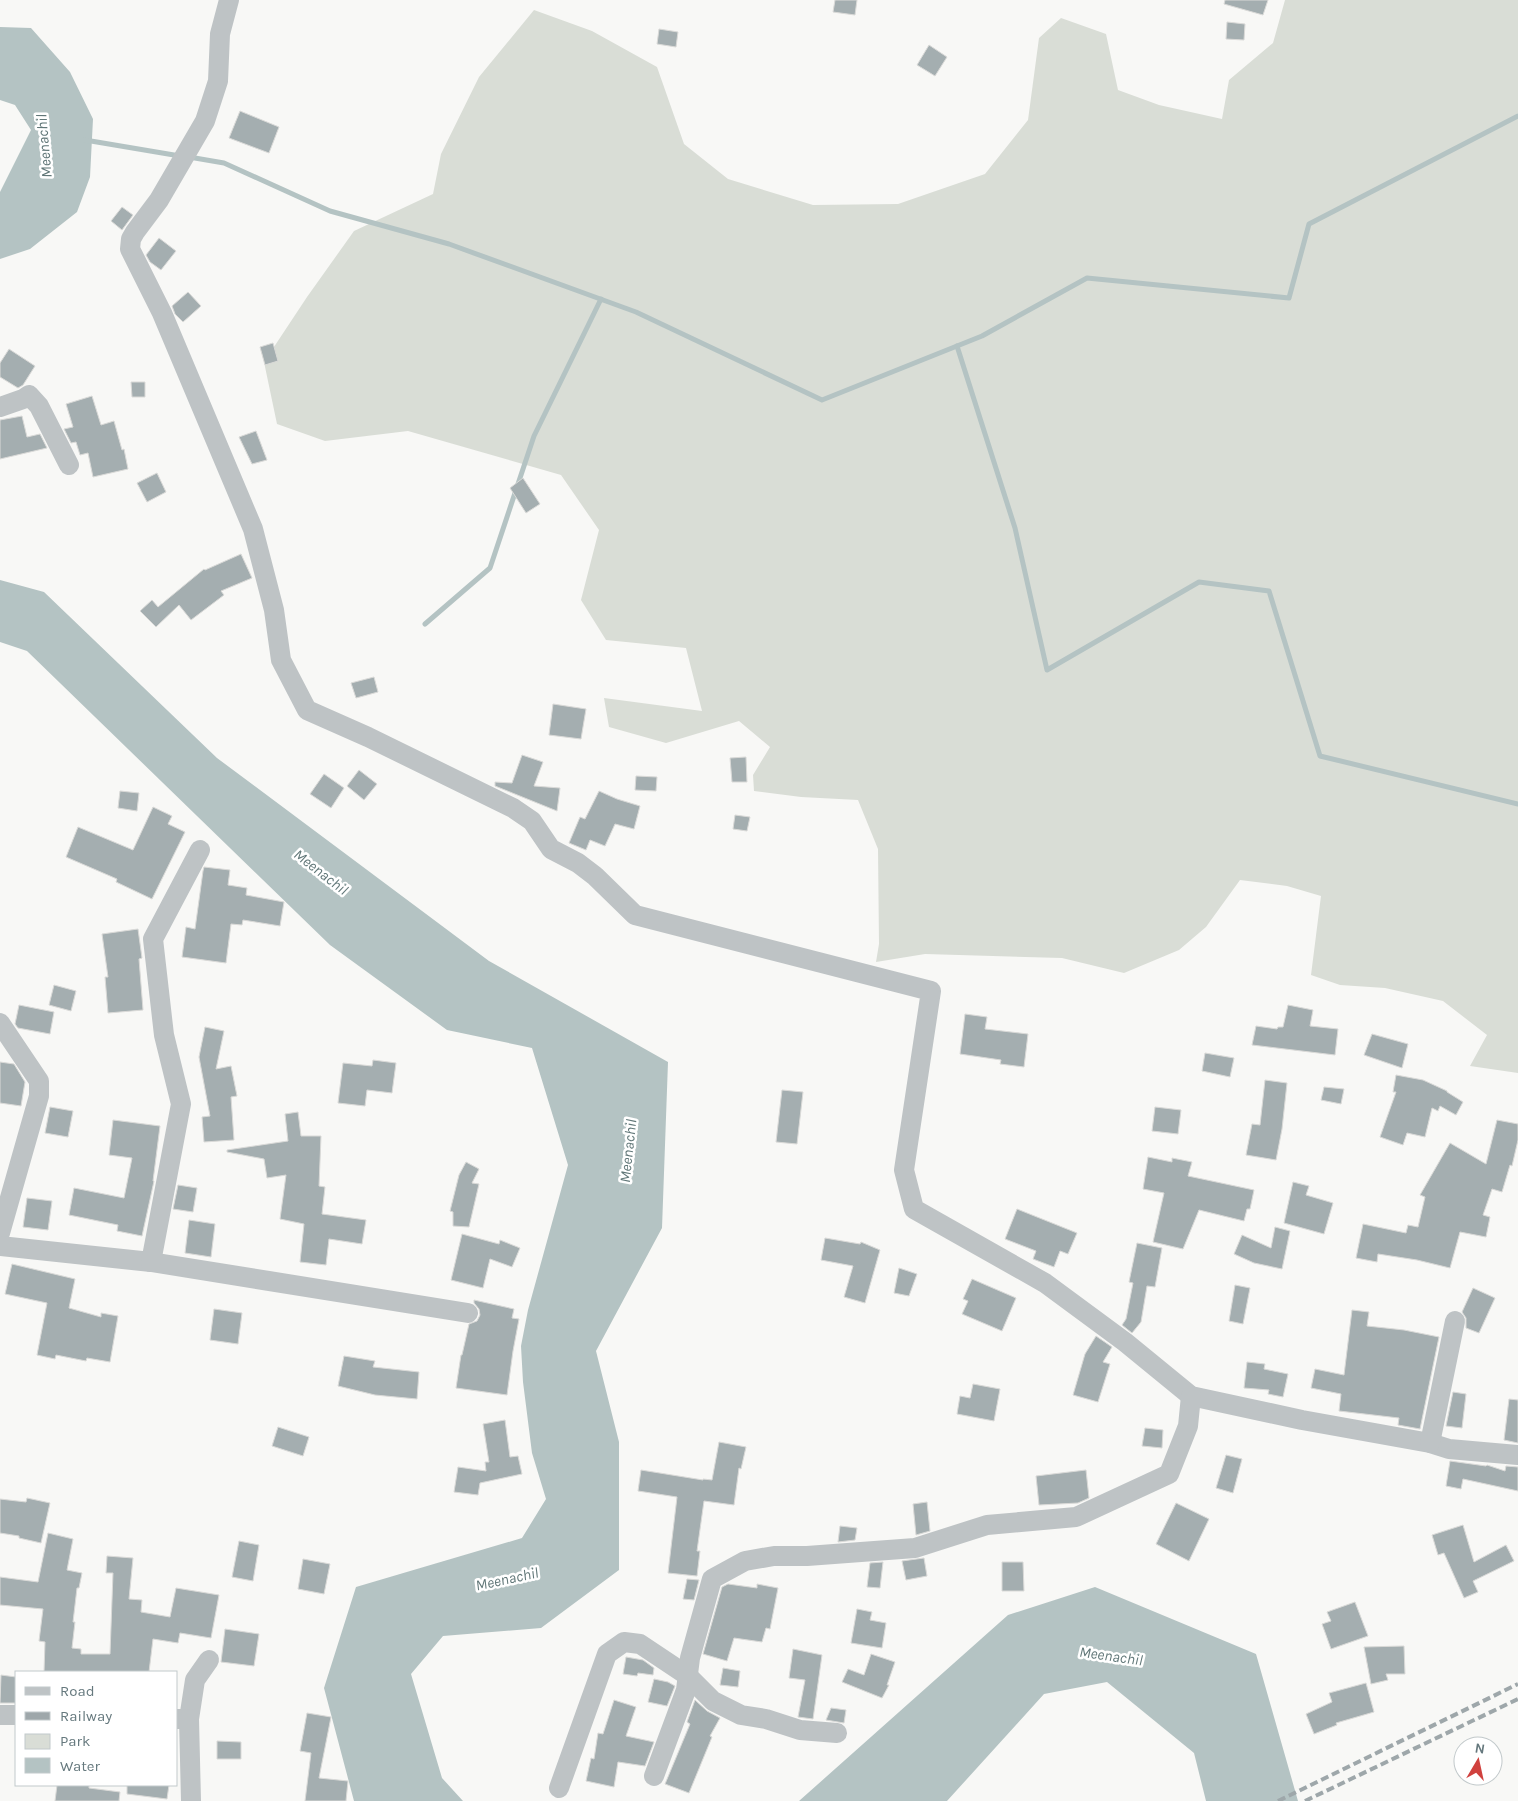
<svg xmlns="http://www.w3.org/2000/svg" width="1518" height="1801" font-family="Karla,sans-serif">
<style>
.green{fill:#d9ddd6}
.water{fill:#b4c3c3}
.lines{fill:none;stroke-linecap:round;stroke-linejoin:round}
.stream{stroke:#b4c3c3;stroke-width:5}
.building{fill:#a4aeb0;stroke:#dadad8}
.minor{stroke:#bec3c5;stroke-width:20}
.rail{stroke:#9ea7aa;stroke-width:4;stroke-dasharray:8 4;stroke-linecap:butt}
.labels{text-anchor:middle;stroke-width:5;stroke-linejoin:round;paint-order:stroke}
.water-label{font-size:15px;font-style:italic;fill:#617778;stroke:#fff}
</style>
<rect width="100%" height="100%" fill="#f8f8f6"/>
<!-- green -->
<polygon class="green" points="1285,0 1518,0 1518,1073 1470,1066 1487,1035 1443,1001 1385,988 1340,985 1311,975 1321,896 1287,886 1240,880 1206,927 1179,950 1124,973 1062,958 925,954 876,962 879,944 878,849 858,800 801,797 754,791 753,775 770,747 739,721 666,743 609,727 604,698 702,711 686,648 606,640 581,600 599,530 561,475 408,431 325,441 277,424 264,362 307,297 354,231 433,194 441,154 479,77 534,10 592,31 657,67 684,144 728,179 813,205 898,204 985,174 1028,120 1039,38 1061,18 1106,34 1118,90 1159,105 1222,119 1229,80 1273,43"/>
<!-- water -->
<g class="water">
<polygon points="0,27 31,28 70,72 93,119 90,177 77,212 30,249 0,259 0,192 31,130 15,105 0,100"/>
<polygon points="0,580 44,592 217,758 489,961 668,1062 662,1228 596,1351 619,1442 619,1570 541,1628 443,1636 411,1674 442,1778 463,1801 354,1801 324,1688 356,1587 522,1538 546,1499 532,1453 523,1382 521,1346 528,1310 568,1165 532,1048 447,1030 330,945 27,651 0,642"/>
<polygon points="1095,1587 1256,1654 1298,1801 1206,1801 1194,1753 1107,1682 1044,1694 947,1801 799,1801 1008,1615"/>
</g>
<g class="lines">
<!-- stream -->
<g class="stream">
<polyline points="85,140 180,156"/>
<polyline points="189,157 224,163 330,211 449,244 636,312 822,400 982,336 1087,278 1289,298 1309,224 1518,116"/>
<polyline points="957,346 1015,528 1047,670 1199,582 1269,591 1320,756 1518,804"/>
<polyline points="425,624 490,568 534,436 601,299"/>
</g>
</g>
<!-- building -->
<g class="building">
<polygon points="835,0 857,0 855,15 833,12"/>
<polygon points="1225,0 1268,0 1263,15 1224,4"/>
<polygon points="1227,22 1245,24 1244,40 1226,39"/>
<polygon points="659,29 678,32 676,47 657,44"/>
<polygon points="929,45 947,57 935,76 917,65"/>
<polygon points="240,111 279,127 269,153 229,138"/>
<polygon points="122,207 133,215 122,230 111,221"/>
<polygon points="159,238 176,251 161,270 150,262 146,255"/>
<polygon points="188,292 201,306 183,322 175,314 172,306"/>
<polygon points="273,343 278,361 265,365 260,347"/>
<polygon points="9,349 35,366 23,385 18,388 0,377 0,363"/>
<polygon points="131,382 145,382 145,397 132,397"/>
<polygon points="92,396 101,425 114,421 122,450 124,449 128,469 93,477 88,453 80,455 76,442 71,443 64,429 73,427 66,404"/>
<polygon points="22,416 27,437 40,434 47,448 0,459 0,420"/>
<polygon points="256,431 267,460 252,464 239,437"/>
<polygon points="157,473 166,492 147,502 137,483"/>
<polygon points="523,478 540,504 526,513 510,488"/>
<polygon points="241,554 252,578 221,591 224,595 191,620 179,605 156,627 140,611 152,600 158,607 204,569 205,570"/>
<polygon points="374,677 378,692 356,698 351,683"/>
<polygon points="553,704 586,709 581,739 549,735"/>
<polygon points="522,755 543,762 534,786 560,788 557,811 495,786 495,782 512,783"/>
<polygon points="746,757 747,782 732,782 730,758"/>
<polygon points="359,770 377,784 364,800 347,786"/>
<polygon points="324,774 344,788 331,808 310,794"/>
<polygon points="636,776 657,777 656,791 635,790"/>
<polygon points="120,791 139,793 137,811 118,808"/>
<polygon points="599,791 617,799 640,806 634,829 615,824 605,846 590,840 586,850 569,843 580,817 585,819"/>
<polygon points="153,807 172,816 168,824 185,832 152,899 116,882 117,879 66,857 78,827 133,850"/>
<polygon points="735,815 750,817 747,831 733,829"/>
<polygon points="204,867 230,870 228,885 247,888 246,895 284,902 280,926 243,920 242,925 231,924 226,963 182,957 186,927 195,929 203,871"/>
<polygon points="138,929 142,958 139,959 143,1010 108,1013 105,977 108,977 102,934"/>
<polygon points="54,985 76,991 71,1011 49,1005"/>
<polygon points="19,1005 54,1012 50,1034 18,1028 15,1024"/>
<polygon points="1288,1005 1313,1010 1310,1026 1338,1029 1335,1055 1252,1045 1256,1026 1277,1029 1278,1027 1283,1027"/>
<polygon points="965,1014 987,1017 985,1029 1028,1034 1024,1067 1000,1064 1001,1060 960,1054"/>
<polygon points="205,1027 224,1031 216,1069 231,1066 237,1096 231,1097 234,1140 204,1142 202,1117 210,1116 199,1057"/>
<polygon points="1372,1034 1408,1044 1402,1068 1364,1055"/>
<polygon points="1205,1053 1234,1058 1230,1077 1202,1071"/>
<polygon points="373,1060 396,1063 392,1093 367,1090 365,1106 338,1103 343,1063 372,1066"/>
<polygon points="0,1062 14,1064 25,1082 21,1106 0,1103"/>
<polygon points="1396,1075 1423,1080 1447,1091 1447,1092 1463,1102 1456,1115 1440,1106 1438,1111 1432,1108 1425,1137 1407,1133 1403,1145 1380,1137 1396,1092 1393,1092"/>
<polygon points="1265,1080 1287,1083 1282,1129 1276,1160 1246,1155 1252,1124 1260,1125"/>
<polygon points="1324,1087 1344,1089 1341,1104 1321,1100"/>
<polygon points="782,1090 803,1092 797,1144 776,1142"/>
<polygon points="50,1107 73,1111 68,1137 45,1133"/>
<polygon points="1155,1107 1181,1110 1178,1134 1152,1131"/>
<polygon points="298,1112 301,1136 321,1136 319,1186 325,1187 322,1214 366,1220 362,1244 329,1239 326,1265 300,1262 304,1224 280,1219 286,1175 267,1178 264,1159 227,1152 227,1150 288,1141 285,1114"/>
<polygon points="113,1120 160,1126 153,1181 154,1181 142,1236 117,1231 118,1225 69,1215 74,1188 124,1198 132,1158 109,1155"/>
<polygon points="1497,1120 1518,1124 1518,1140 1512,1166 1510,1165 1502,1192 1492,1189 1483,1215 1490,1217 1486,1237 1460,1232 1450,1268 1417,1260 1378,1254 1377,1262 1356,1258 1363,1224 1406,1233 1408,1225 1418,1227 1425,1197 1420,1195 1450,1143 1486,1164"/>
<polygon points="1148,1157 1172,1162 1172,1158 1192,1162 1188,1176 1254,1190 1250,1209 1247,1209 1244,1221 1199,1210 1183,1249 1153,1242 1164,1193 1143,1189"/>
<polygon points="466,1162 479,1169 472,1183 479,1184 469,1227 453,1226 453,1212 450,1211 459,1175"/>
<polygon points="1293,1182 1309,1186 1306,1195 1333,1203 1324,1234 1284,1223"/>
<polygon points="178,1185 197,1188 193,1212 173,1209"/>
<polygon points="27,1198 52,1201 48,1230 23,1227"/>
<polygon points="1017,1209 1077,1233 1068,1254 1060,1251 1054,1267 1033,1259 1036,1251 1005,1239"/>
<polygon points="189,1220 215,1224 211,1257 185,1253"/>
<polygon points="1275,1227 1290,1231 1282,1269 1254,1263 1234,1254 1242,1235 1271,1248"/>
<polygon points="462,1234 499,1244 500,1240 520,1248 512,1267 490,1259 483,1288 451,1280"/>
<polygon points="825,1238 860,1244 861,1242 880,1250 865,1303 844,1297 853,1266 821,1260"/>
<polygon points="1137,1243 1162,1248 1155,1287 1147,1286 1141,1322 1132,1333 1122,1325 1126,1319 1133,1283 1129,1282"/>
<polygon points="12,1264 75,1279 69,1308 101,1317 101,1313 118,1316 110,1362 87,1358 86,1361 56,1355 55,1359 37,1355 47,1303 5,1294"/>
<polygon points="899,1268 917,1274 909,1296 894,1293"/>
<polygon points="972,1279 1016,1298 1002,1331 962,1314 968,1301 963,1299"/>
<polygon points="1235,1285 1250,1288 1243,1324 1229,1321"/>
<polygon points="1473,1288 1495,1298 1479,1333 1466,1328 1466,1318 1462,1312"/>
<polygon points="474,1300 514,1309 512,1318 519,1319 513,1351 507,1395 456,1388 461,1355 462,1355 469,1324 477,1321 480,1315 479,1309 474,1303"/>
<polygon points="214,1309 242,1313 238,1344 210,1340"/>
<polygon points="1352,1310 1369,1312 1367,1326 1404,1330 1439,1337 1420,1429 1398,1425 1399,1418 1339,1411 1341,1394 1311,1388 1315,1369 1344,1375"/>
<polygon points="1096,1336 1112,1347 1103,1362 1110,1364 1098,1402 1073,1395 1085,1354"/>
<polygon points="344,1356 375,1361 373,1367 419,1372 417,1399 375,1395 338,1386"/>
<polygon points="1247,1362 1265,1364 1264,1369 1288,1374 1283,1397 1268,1394 1269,1390 1244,1388"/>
<polygon points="973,1384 1000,1389 994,1421 957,1414 960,1396 970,1398"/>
<polygon points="1453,1392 1466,1394 1462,1428 1446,1426"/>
<polygon points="1509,1399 1518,1400 1518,1443 1504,1440"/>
<polygon points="505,1420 510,1457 518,1456 522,1474 480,1483 478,1495 454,1492 458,1467 486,1471 485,1462 489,1462 483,1424"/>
<polygon points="278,1427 309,1437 303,1456 272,1446"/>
<polygon points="1145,1428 1163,1430 1162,1448 1142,1446"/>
<polygon points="719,1442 746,1447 741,1469 739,1468 734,1505 704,1501 697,1551 700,1551 697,1576 668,1573 677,1497 638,1491 641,1470 703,1480 703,1479 712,1480"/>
<polygon points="1226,1455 1242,1459 1233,1493 1216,1488"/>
<polygon points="1450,1461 1486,1466 1487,1465 1505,1471 1506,1466 1518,1467 1518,1491 1463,1479 1461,1489 1446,1486"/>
<polygon points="1086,1470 1089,1498 1078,1503 1039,1505 1036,1476"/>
<polygon points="27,1498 50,1503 41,1543 19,1538 19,1536 0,1533 0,1499 26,1502"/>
<polygon points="927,1502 930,1531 916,1535 913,1504"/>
<polygon points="1176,1503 1209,1519 1189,1561 1156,1544"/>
<polygon points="1463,1525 1474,1562 1506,1545 1514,1561 1473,1581 1478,1592 1464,1598 1444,1553 1438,1555 1432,1535"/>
<polygon points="840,1526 857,1528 855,1540 838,1542"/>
<polygon points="48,1533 73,1539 67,1570 82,1573 79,1588 77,1588 73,1622 75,1622 72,1648 81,1649 81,1654 110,1654 113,1573 106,1573 107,1556 133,1558 129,1599 142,1600 141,1612 170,1617 176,1588 219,1595 211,1638 180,1633 178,1643 153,1639 149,1672 44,1672 45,1642 39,1641 43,1609 0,1605 0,1577 38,1582"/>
<polygon points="239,1541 259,1545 253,1581 232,1577"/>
<polygon points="924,1558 927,1576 906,1580 902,1561"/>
<polygon points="303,1559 330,1564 324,1594 298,1589"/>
<polygon points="883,1562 880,1588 867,1587 870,1563"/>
<polygon points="1002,1562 1023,1562 1024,1591 1002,1591"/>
<polygon points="687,1579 699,1580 694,1600 683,1599"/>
<polygon points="728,1584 757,1588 757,1584 778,1588 770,1629 766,1628 762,1642 734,1638 727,1661 703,1654 722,1587"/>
<polygon points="1355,1602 1368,1636 1331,1649 1322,1624 1331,1621 1327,1612"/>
<polygon points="857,1609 872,1612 870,1620 886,1623 882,1648 851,1643"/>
<polygon points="225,1629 259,1634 254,1666 221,1662"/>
<polygon points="1404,1646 1405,1674 1386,1674 1388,1680 1371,1684 1364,1647"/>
<polygon points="793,1649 822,1655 813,1719 798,1717 805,1680 789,1678"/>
<polygon points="871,1654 895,1662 887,1685 889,1685 882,1698 842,1682 848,1669 864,1675"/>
<polygon points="626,1657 643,1660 654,1668 653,1675 638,1673 637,1676 623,1674"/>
<polygon points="723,1668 740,1671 738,1687 720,1685"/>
<polygon points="1,1675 16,1677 16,1703 0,1703"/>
<polygon points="654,1679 668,1682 675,1686 667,1706 648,1702"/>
<polygon points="1366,1683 1374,1712 1336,1723 1337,1725 1314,1734 1306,1714 1332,1702 1329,1693"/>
<polygon points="614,1700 636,1707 626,1736 654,1742 645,1766 618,1762 614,1787 586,1781 591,1758 594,1759 598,1733 603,1734"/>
<polygon points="695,1700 707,1711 720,1718 710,1736 712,1737 689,1793 665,1784 690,1724 687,1722"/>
<polygon points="831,1708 846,1710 844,1723 826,1720"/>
<polygon points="307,1713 331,1717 319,1778 348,1781 346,1801 305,1801 311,1753 300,1751"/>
<polygon points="217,1741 241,1742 241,1759 217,1759"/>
<polygon points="57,1785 89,1785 89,1788 120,1792 119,1801 55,1801"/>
<polygon points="127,1785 169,1785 167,1799 127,1794"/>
</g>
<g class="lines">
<!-- minor -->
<g class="minor">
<polyline points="229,0 220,34 218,81 205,121 159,200 135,232 131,239 130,249 162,313 253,529 274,610 281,660 307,710 368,737 513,808 532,821 551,849 578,863 595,876 635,915 931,991 904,1170 914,1209 1045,1283 1125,1342 1191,1396 1302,1420 1430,1443 1449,1449 1518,1455"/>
<polyline points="0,407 23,399 29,395 39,406 69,465"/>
<polyline points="0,1023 39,1081 39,1096 0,1233"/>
<polyline points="0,1246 151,1262 468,1313"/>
<polyline points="151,1262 181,1104 164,1035 153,939 200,850"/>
<polyline points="1430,1443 1455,1321"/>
<polyline points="0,1715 16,1715"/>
<polyline points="176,1719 189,1719 195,1680 209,1660"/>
<polyline points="189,1719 191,1801"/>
<polyline points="654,1776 686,1690 690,1658 712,1579 745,1561 774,1556 807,1556 915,1548 987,1525 1076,1517 1169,1474 1188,1426 1191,1396"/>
<polyline points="559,1788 607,1654 624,1642 640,1644 688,1676 713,1701 741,1715 766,1719 800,1730 837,1733"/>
</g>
<!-- rail -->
<g class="rail">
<polyline points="1278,1801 1518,1684"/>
<polyline points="1305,1801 1518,1699"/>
</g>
</g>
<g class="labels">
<!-- water labels -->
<g class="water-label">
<text transform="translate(44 146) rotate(-95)" y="5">Meenachil</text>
<text transform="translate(321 872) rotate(38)" y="5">Meenachil</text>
<text transform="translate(628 1151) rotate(-84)" y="5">Meenachil</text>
<text transform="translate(507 1579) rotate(-12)" y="5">Meenachil</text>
<text transform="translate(1111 1656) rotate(8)" y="5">Meenachil</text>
</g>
</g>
<!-- legend -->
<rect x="15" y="1671" width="162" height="115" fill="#ffffff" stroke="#c2c9cb"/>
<rect x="25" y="1687" width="25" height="8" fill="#bec3c5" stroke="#c2c9cb"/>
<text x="60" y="1696" font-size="15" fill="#66797e">Road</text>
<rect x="25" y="1712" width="25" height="8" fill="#9ea7aa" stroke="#c2c9cb"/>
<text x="60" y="1721" font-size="15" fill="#66797e">Railway</text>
<rect x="25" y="1734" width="25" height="15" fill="#d9ddd6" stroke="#c2c9cb"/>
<text x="60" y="1746" font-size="15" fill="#66797e">Park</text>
<rect x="25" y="1758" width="25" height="15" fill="#b4c3c3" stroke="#c2c9cb"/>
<text x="60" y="1771" font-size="15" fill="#66797e">Water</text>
<!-- north arrow -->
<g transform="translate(1478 1761) rotate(9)"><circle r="24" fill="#ffffff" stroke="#c2c9cb"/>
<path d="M0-4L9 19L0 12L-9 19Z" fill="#d0413e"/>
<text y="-8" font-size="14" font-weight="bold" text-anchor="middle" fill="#66797e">N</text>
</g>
</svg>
